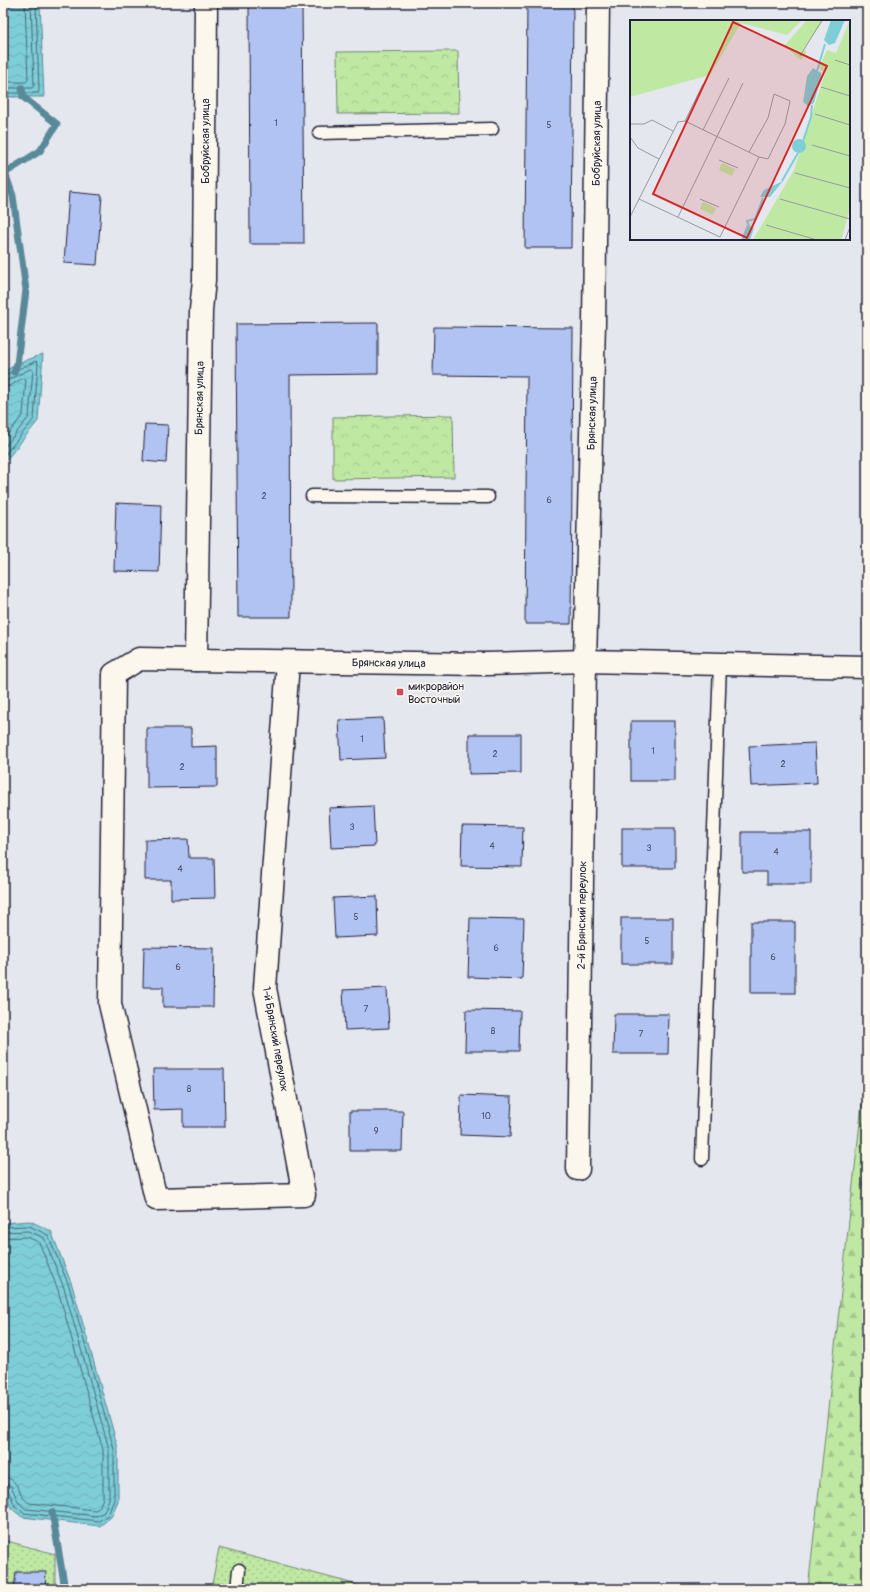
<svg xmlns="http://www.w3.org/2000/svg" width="870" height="1592" font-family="Pangolin,sans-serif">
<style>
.forest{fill:url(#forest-firs);stroke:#70856f}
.park{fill:url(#park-crowns);stroke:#70856f}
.garden{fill:url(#garden-dots);stroke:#70856f}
.water{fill:url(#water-waves);stroke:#598999}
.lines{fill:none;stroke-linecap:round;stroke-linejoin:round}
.shore{stroke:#47677a;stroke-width:1}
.stream{stroke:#598999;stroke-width:7}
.building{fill:#b1c3f3;stroke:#22223b}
.lane-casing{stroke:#22223b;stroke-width:15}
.street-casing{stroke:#22223b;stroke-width:25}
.lane{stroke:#fbf7ec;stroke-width:12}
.street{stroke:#fbf7ec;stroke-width:22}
.poi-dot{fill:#d1495b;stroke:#fbf7ec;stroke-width:1.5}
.labels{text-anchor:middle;stroke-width:3;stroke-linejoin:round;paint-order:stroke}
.number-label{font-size:9px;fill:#464a69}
.street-label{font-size:11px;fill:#22223b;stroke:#fbf7ec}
.poi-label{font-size:11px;fill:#22223b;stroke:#fbf7ec;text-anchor:start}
.inset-river{fill:none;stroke:#7eced8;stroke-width:2}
.inset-road{fill:none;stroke:#9798a6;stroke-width:1}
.view{fill:#d62828;fill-opacity:0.15;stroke:#d62828;stroke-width:2}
.inset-edge{fill:none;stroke:#22223b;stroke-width:2}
</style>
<defs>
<pattern id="forest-firs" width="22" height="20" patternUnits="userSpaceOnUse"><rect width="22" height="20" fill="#bfe8a3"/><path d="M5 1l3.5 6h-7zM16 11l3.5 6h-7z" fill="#a4c78d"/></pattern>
<pattern id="park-crowns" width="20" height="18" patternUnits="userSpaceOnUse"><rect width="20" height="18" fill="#bfe8a3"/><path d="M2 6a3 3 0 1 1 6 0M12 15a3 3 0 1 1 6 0" fill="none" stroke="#a4c78d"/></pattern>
<pattern id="garden-dots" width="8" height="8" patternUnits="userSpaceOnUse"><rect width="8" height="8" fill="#bfe8a3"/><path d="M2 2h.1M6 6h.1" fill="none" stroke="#a4c78d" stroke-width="1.8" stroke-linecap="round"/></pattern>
<pattern id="water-waves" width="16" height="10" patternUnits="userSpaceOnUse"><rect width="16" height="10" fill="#7eced8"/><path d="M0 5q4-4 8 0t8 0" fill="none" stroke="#6db1ba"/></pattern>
</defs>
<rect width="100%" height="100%" fill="#e5e7ee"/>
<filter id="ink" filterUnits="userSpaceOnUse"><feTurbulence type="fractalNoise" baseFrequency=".025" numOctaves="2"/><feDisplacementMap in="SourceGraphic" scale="8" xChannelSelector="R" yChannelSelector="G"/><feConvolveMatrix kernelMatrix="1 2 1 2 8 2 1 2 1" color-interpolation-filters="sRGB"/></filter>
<g filter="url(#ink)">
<!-- forest -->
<polygon class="forest" points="867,1100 867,1589 808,1589 862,1104"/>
<!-- park -->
<g class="park">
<polygon points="458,51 459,113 338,114 337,52"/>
<polygon points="453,415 454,477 333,479 333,417"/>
</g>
<!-- garden -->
<g class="garden">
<polygon points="3,1540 55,1554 55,1589 3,1589"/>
<polygon points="219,1548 373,1589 211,1589"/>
</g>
<!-- water -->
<g class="water">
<polygon points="3,3 40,3 44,97 3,97"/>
<polygon points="43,354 38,421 3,464 3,372 17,364"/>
<polygon points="30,1221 51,1231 72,1285 118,1448 118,1501 111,1517 100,1526 22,1517 11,1508 3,1488 3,1223"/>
</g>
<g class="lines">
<!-- shore -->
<g class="shore">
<polyline points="3,82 26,82 28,80 25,3"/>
<polyline points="3,88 32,88 34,86 31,3"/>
<polyline points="3,93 38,93 39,91 36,3"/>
<polyline points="3,376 36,361 38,363 34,419 3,457"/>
<polyline points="3,381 8,380 30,369 33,370 29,417 3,449"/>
<polyline points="3,387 10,386 23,378 26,379 23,415 3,440"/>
<polyline points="3,1227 29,1226 48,1235 69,1286 114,1449 114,1500 108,1515 99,1521 24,1513 15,1506 8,1490 3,1488"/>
<polyline points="3,1232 28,1231 44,1238 64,1288 109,1449 109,1499 104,1512 97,1516 26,1509 19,1503 11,1486 3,1483"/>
<path d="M3,1238L27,1237L39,1242L58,1290L103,1450V1498L99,1508L95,1510L29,1503C17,1495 20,1478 3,1477"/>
</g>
<!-- stream -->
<g class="stream">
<polyline points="14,372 17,364 26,290 13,196 5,173 40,151 57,124 23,97 22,88"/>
<polyline points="52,1512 65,1589"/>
</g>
</g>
<!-- building -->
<g class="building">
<polygon points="249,3 302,3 304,244 250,244"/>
<polygon points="527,3 573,3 571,248 525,248"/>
<polygon points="69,192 102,195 97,265 64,263"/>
<polygon points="378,323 378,374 290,375 291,617 238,617 236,324"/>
<polygon points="434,327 573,328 571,624 525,624 527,376 433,375"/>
<polygon points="145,424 168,425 166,463 143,461"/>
<polygon points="116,503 161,505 159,572 114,571"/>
<polygon points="383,718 385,758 341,760 339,720"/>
<rect x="631" y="721" width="44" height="60"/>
<polygon points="147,728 191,728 191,747 217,746 217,787 147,788"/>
<polygon points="469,734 521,734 521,773 469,774"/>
<polygon points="815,743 817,783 751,786 749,746"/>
<polygon points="373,806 375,846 331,848 329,808"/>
<polygon points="462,826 523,827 522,867 461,866"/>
<rect x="622" y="828" width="53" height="40"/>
<polygon points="742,832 811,832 811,884 767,884 767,872 742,872"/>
<polygon points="188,839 189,858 214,858 215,898 171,899 171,880 145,880 145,840"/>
<polygon points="377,896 378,936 335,938 333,898"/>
<polygon points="470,918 524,919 522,979 468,977"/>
<rect x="621" y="918" width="52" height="46"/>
<rect x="751" y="922" width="44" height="71"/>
<polygon points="144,947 214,948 213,1007 163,1007 163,987 143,987"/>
<polygon points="387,988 389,1028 345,1030 343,990"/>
<polygon points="466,1010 520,1011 519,1051 465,1051"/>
<polygon points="614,1014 669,1014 668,1054 613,1054"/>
<polygon points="153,1069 224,1069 225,1127 183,1127 183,1109 154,1110"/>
<polygon points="461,1095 512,1097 510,1137 460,1135"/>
<polygon points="350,1111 403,1111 402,1151 350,1151"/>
<polygon points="16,1572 46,1572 45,1589 14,1589"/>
</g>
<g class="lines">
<!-- lane casing -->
<g class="lane-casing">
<g id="lane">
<polyline points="319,133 492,129"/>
<polyline points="312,496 488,497"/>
<polyline points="702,1159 720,664"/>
<polyline points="237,1589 239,1570"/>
</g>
</g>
<!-- street casing -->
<g class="street-casing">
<g id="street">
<path id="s1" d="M206,3L204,280L201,310L196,660L487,664L585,661L867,667"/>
<polyline points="196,660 139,659 114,674 110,1004 156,1199 304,1195 265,988 288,662"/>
<path id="s2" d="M578,1169L585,661L594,323L598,3"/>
</g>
</g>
<!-- lane -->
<use href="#lane" class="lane"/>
<!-- street -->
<use href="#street" class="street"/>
</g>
</g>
<!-- markers -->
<rect class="poi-dot" x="396" y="688" width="8" height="8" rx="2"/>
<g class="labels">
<!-- number labels -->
<g class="number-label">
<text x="276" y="126">1</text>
<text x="549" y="128">5</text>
<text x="264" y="499">2</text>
<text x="549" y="503">6</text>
<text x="362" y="742">1</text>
<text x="653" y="754">1</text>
<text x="495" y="757">2</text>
<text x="783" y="767">2</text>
<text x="182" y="770">2</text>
<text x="352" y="830">3</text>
<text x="492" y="849">4</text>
<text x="649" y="851">3</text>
<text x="776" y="855">4</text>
<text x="180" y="872">4</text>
<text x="356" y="920">5</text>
<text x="647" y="944">5</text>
<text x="496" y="951">6</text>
<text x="773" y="960">6</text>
<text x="178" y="970">6</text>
<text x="366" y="1012">7</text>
<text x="493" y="1034">8</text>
<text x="641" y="1037">7</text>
<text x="189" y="1092">8</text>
<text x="486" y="1119">10</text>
<text x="376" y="1134">9</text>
</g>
<!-- street labels -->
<g class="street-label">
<text transform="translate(205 141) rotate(-90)" y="4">Бобруйская улица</text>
<text dy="4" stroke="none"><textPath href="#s2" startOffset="1026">Бобруйская улица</textPath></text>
<text transform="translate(199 398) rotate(-89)" y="4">Брянская улица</text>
<text dy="4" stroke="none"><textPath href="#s2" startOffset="756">Брянская улица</textPath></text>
<text dy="4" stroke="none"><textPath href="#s1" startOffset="850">Брянская улица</textPath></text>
<text dy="4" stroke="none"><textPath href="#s2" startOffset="254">2-й Брянский переулок</textPath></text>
<text transform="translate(276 1039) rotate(80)" y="4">1-й Брянский переулок</text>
</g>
<!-- poi labels -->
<g class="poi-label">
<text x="408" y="690">микрорайон<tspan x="408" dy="13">Восточный</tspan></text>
</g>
</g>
<!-- overview -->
<g transform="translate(630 20)">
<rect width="220" height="220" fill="#e5e7ee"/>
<path d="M0,0H172L157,15L111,3L80,55L0,77Z" fill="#bfe8a3"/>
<path d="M92,143L105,149L102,156L89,150ZM73,182L86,188L83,195L70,189Z" fill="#bfe8a3"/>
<path d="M177,0H194L174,29L177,32L171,40L154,26ZM220,0V189L211,220H123L164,150L195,53L189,47L197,30L206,33Z" fill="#bfe8a3"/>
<path d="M201,0H215L205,23L199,25L194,20ZM183,48L191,53V57L184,83L178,86L173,82L174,76L177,56ZM162 126a7 7 0 1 1 14 0a7 7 0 1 1-14 0ZM153,161L140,177H130L134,170ZM117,205L124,208L120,220H111Z" fill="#7eced8"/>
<path class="inset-river" d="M187,51L195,24M173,121L181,97L182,85M152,161L168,133M119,206L117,201L125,199L133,178"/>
<path class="inset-road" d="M170,36L192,0M205,40L220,45M191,67L220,76M185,94L220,105M55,101L73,64M0,104H14L22,100L43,111M73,110L99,58M0,117L8,128L29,139M182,125L220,136M119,132L138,98L144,74L160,81L155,104L138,139L129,137M89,140L108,148M165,153L220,168M70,179L89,187M150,179L220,199M0,197L9,179L48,102L55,101L129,137L90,217L9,179M48,197L113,63M136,205L187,220M215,220L220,207"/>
<path class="view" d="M103,2L197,46L117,218L23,174Z"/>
<rect width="220" height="220" class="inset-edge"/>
</g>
<!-- margin -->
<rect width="870" height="1592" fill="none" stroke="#fbf7ec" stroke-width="16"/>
<rect x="8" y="8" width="854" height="1576" fill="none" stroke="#22223b" stroke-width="1.5" filter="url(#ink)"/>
</svg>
